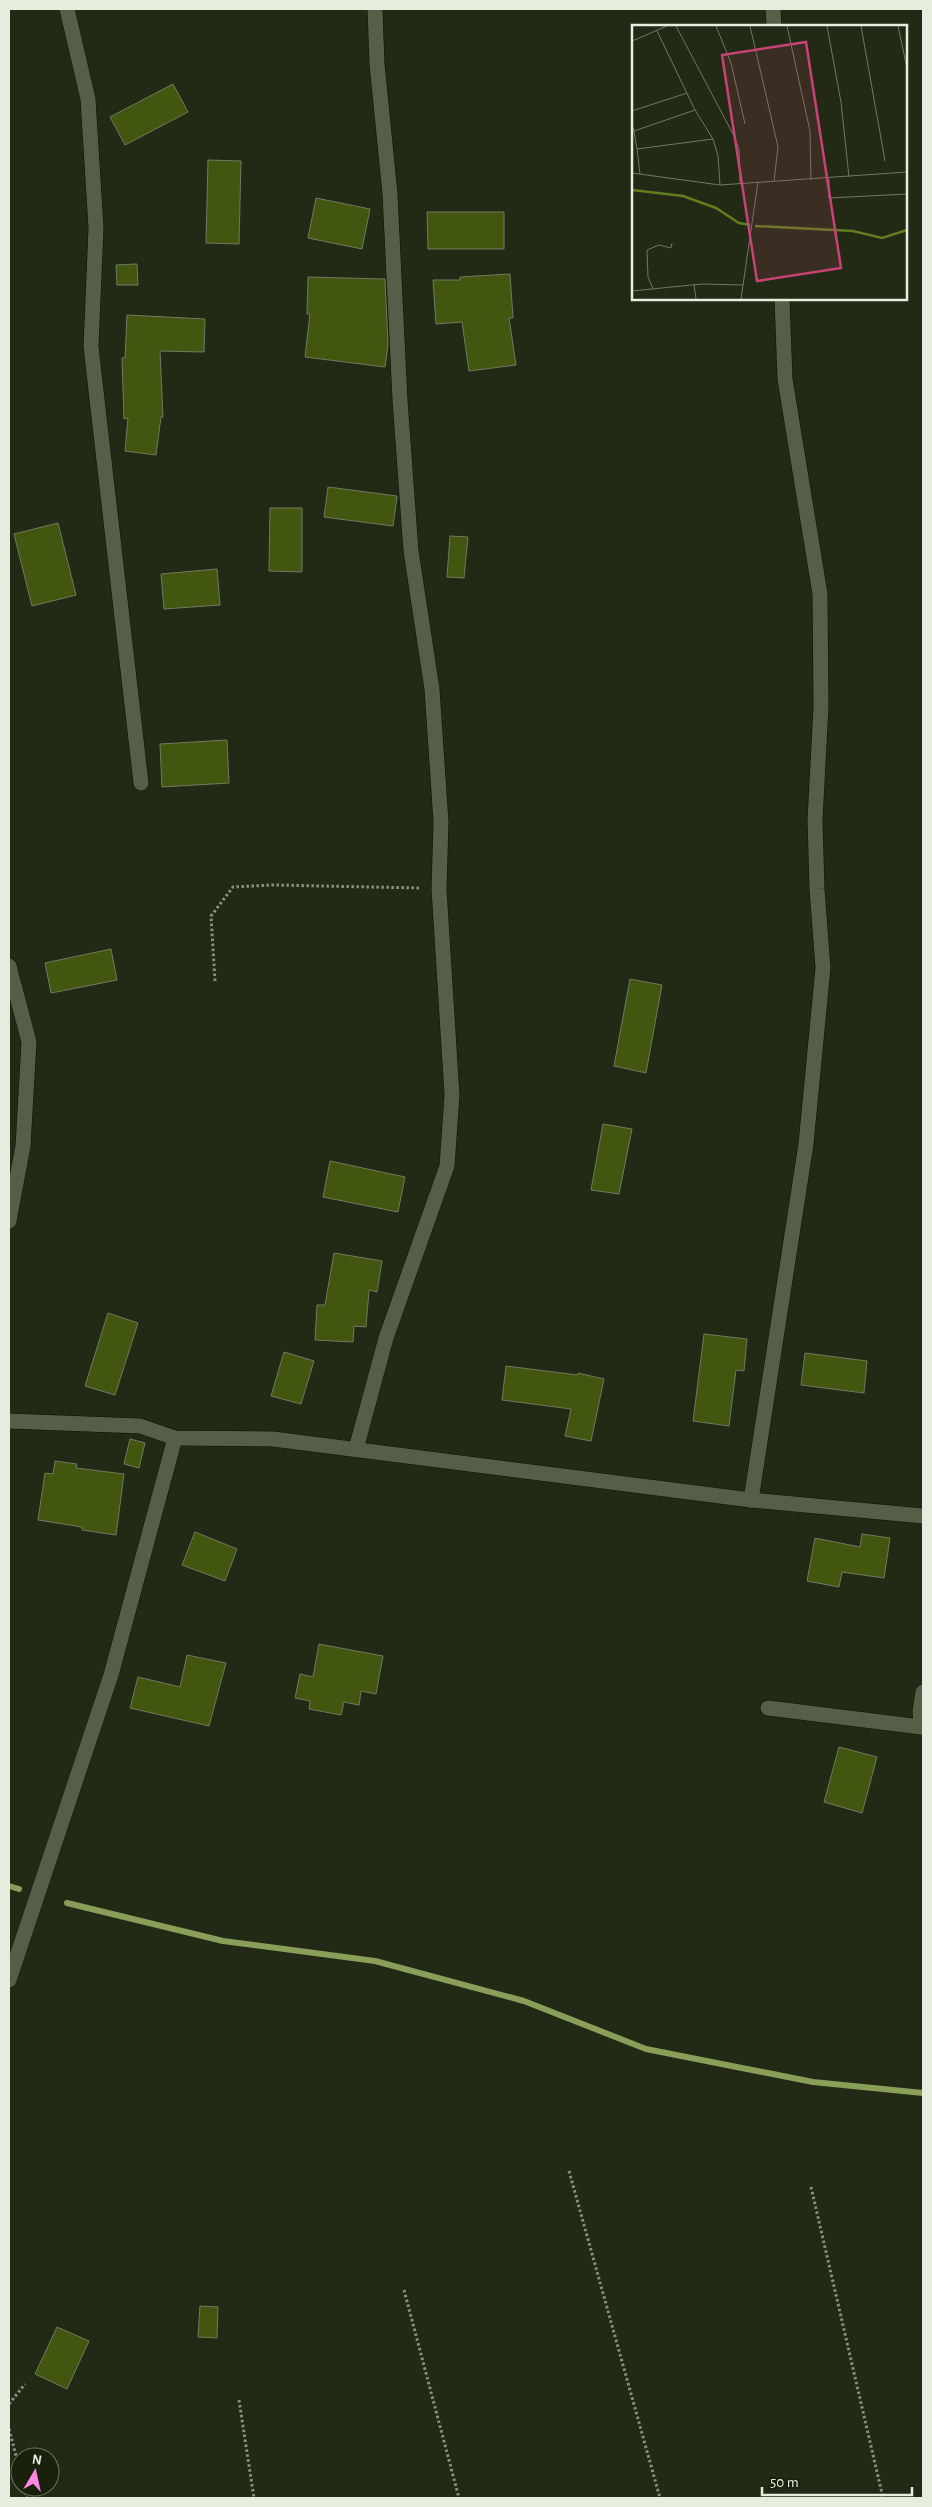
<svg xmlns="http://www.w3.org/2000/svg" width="932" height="2507" font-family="'Alegreya Sans',sans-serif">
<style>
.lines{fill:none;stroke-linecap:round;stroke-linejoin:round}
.stream{stroke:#899e59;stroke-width:6}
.building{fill:#42560f;stroke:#707a61}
.minor-casing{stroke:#0c1201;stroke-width:16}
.path{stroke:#89907e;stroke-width:3;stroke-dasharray:2.5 2.5;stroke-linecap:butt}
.minor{stroke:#555e46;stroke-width:15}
.inset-river{fill:none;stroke:#617d20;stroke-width:2.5}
.inset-road{fill:none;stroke:#707865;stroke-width:1}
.view{fill:#c94275;fill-opacity:0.15;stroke:#c94275;stroke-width:2.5}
.inset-edge{fill:none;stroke:#e6ecde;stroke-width:2.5}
</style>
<rect width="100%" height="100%" fill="#222a15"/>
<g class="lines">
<!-- stream -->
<g class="stream">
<polyline points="9,1886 19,1889"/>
<polyline points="67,1903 223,1941 375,1961 524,2001 646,2049 813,2082 923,2093"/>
</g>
</g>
<!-- building -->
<g class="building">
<polygon points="173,84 188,112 125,145 110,117"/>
<polygon points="208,160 241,161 239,244 206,243"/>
<polygon points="316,198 370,209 362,249 308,238"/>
<polygon points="427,212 504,212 504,249 428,249"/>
<polygon points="137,264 138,285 117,285 116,265"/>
<polygon points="510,274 513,318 509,318 516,365 469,371 462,322 436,324 433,280 460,280 460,277"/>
<polygon points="308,277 385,279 388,345 385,367 305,357 310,314 307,314"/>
<polygon points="127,315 205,319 204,352 160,351 163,417 161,417 156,455 125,451 128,418 124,419 122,358 125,358"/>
<polygon points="328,487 397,496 393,526 324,517"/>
<polygon points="270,508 302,508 302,572 269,571"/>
<polygon points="58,523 76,595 32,606 14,534"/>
<polygon points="450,536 468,537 464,578 447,577"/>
<polygon points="217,569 220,605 164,609 161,574"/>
<polygon points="227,740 229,783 162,787 160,744"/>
<polygon points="111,949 117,980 51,993 45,963"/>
<polygon points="630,979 662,985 646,1073 614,1066"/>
<polygon points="603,1124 632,1129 619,1194 591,1190"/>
<polygon points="330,1161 405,1177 398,1212 323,1197"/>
<polygon points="334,1253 382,1261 377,1292 369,1290 366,1327 354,1326 353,1342 315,1340 317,1305 325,1305"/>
<polygon points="108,1313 138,1323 115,1395 85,1386"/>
<polygon points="704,1334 747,1339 744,1371 736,1370 729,1426 693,1421"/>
<polygon points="284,1352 314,1361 301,1404 271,1396"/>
<polygon points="805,1353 867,1361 864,1393 801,1385"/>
<polygon points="506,1366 578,1375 578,1373 604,1379 591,1441 565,1436 571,1409 502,1400"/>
<polygon points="130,1439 145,1443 139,1468 124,1464"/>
<polygon points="55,1461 77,1464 76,1468 124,1474 116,1535 82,1530 82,1527 38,1520 45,1473 53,1474"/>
<polygon points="195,1532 237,1549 225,1581 182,1565"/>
<polygon points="862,1534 890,1538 884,1578 842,1572 839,1587 807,1581 815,1538 860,1547"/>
<polygon points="319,1644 383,1656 376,1694 361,1691 359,1705 344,1702 341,1715 309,1709 310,1701 295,1698 300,1674 313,1677"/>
<polygon points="187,1655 226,1663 209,1726 130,1708 138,1677 180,1687"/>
<polygon points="839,1747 877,1757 862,1813 824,1802"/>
<polygon points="200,2306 218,2307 217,2338 198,2337"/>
<polygon points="57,2327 89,2341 67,2389 35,2374"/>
</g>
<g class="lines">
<!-- minor casing -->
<g class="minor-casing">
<g id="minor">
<polyline points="67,9 88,99 96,228 91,347 141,783"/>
<polyline points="773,9 774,26"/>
<polyline points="9,966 29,1042 23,1146 9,1221"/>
<polyline points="9,1421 140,1426 175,1438 273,1439 751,1500 923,1516"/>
<polyline points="356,1449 386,1338 447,1166 452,1095 439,889 441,822 432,689 411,551 400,400 390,194 377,64 375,9"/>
<polyline points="751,1500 806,1144 823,968 817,889 815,820 821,707 820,594 785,379 782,299"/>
<polyline points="923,1692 920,1711 921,1727 923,1727"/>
<polyline points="768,1708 921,1727"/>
<polyline points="9,1980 111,1675 175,1438"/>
</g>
</g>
<!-- path -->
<g class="path">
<polyline points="215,981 211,916 233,887 273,885 421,888"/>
<polyline points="569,2171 660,2498"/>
<polyline points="811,2187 883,2498"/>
<polyline points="404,2290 459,2498"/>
<polyline points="239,2400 254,2498"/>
<polyline points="9,2404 25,2384"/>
<polyline points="9,2429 20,2471"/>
<polyline points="24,2487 27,2498"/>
</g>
<!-- minor -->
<use href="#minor" class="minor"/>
</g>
<!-- overview -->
<g transform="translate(632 25)">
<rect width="275" height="275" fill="#222a15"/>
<path class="inset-river" d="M0,165L51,171L84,183L107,198L118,200M123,201L221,206L250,213L275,205"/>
<path class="inset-road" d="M44,1L102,111L107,124L108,159M84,1L99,38L113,99M118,1L146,122L142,156M155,1L178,106L179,155M195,1L209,77L217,152M229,1L253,136M266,1L275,43M25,6L63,85L81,114L86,131L88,160M0,16L35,1M0,86L55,68M0,100L2,106L63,85M2,106L5,124M0,148L88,160L275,147M8,149L5,124L81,114M197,154V173L275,169M62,259L64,274M21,264L16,252L15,225L27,220L39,223L40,218M0,266L70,259L111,260M109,274L126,157"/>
<path class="view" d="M174,17L209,243L125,256L90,30Z"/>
<rect width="275" height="275" class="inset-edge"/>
</g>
<!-- border -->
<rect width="932" height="2507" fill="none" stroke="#e6ecde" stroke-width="20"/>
<!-- north arrow -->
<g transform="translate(35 2472) rotate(9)"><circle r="24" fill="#19200b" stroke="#6b725f"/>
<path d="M0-4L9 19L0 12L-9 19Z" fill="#fb87e5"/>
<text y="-8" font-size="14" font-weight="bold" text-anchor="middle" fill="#e6ecde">N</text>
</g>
<!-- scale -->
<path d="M762 2487v8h150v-8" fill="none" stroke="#e6ecde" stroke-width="2.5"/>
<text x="770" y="2487" font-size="15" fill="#e6ecde" stroke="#19200b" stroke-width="4" paint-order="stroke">50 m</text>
</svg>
